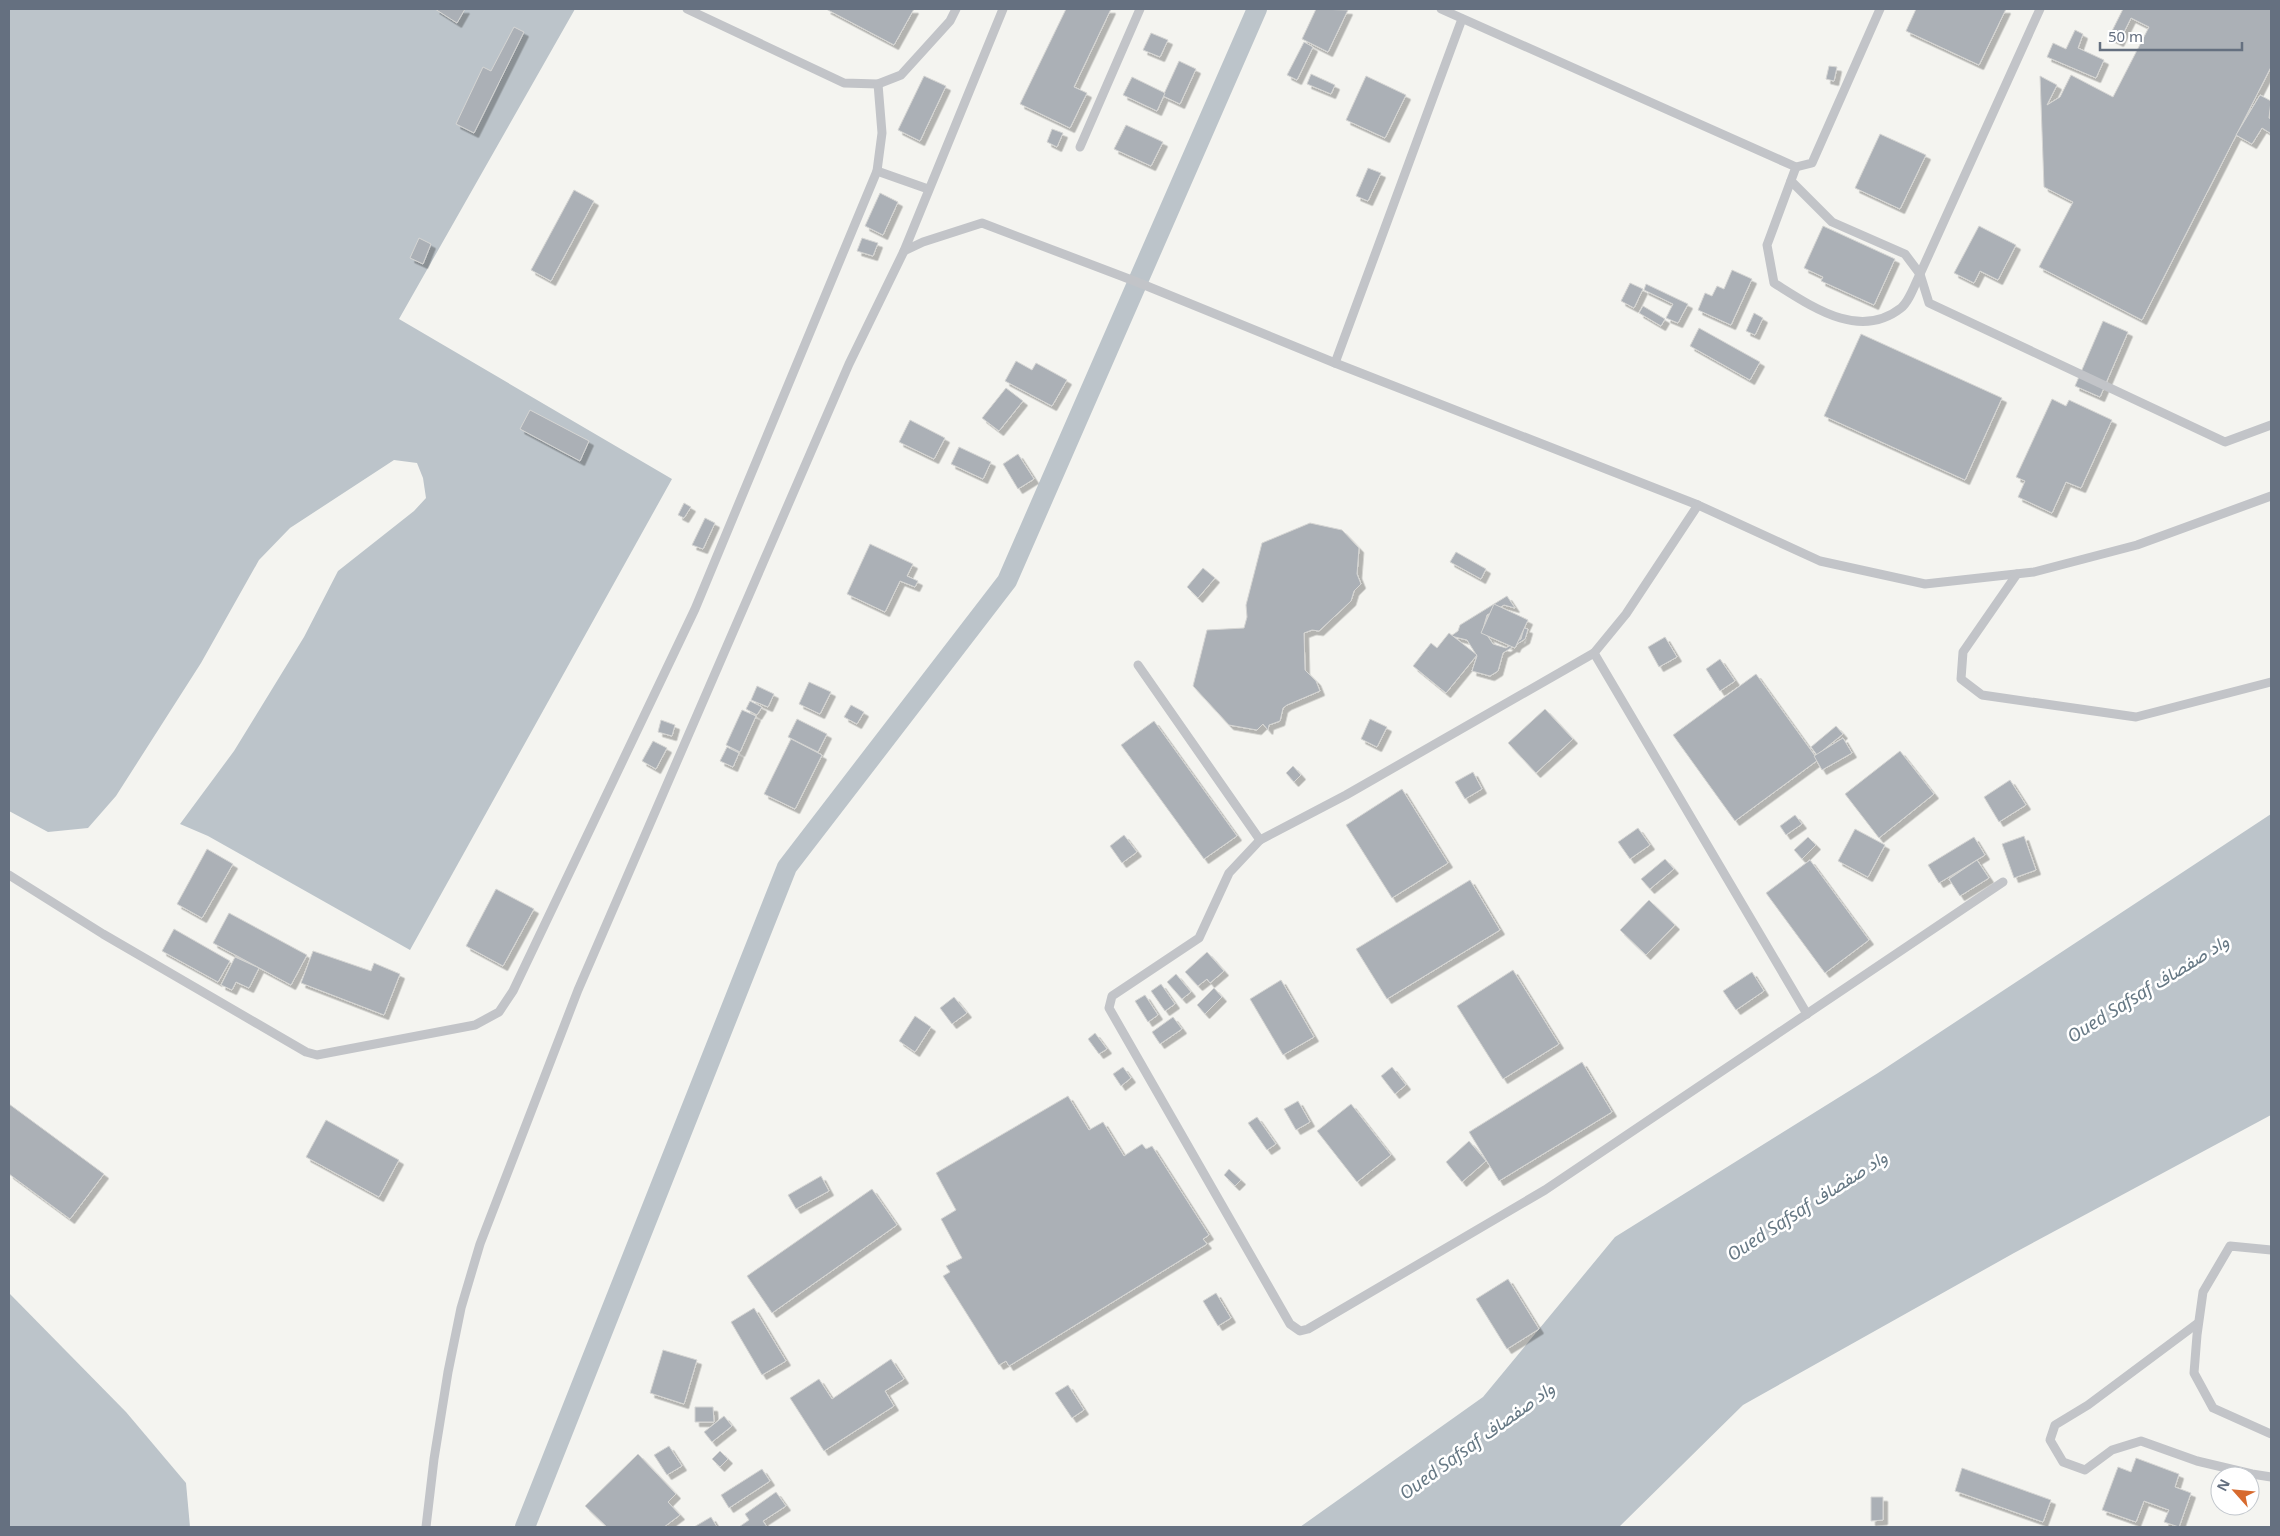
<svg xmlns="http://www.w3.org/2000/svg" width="2280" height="1536" font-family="'Noto Sans',Vazirmatn,sans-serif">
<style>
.water{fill:#bcc4ca}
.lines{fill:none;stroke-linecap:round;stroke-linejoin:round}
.canal{stroke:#bcc4ca;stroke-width:20}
.building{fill:#abb0b6;stroke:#d5d5d3;filter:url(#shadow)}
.lane{stroke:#c2c4c8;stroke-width:9}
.labels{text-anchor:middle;stroke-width:5;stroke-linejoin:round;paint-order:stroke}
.water-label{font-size:18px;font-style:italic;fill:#667884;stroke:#fff}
</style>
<defs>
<filter id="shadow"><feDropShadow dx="4.5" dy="4.5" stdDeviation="0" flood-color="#0004"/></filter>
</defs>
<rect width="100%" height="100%" fill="#f4f4f0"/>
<!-- water -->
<g class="water">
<polygon points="9,9 575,9 399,319 672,479 410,950 208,836 180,824 234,751 304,637 338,571 414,511 426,498 423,478 417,463 394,460 290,528 259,560 201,663 116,796 88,828 48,832 9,811"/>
<polygon points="2271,814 2271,1115 2014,1253 1743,1405 1619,1527 1300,1527 1483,1397 1615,1237 1878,1073"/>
<polygon points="9,1293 126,1412 186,1483 190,1527 9,1527"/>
</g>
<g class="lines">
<!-- canal -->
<polyline class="canal" points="525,1527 787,867 1007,581 1257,9"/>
</g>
<!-- building -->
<g class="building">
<polygon points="435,9 465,9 457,23"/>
<polygon points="826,9 914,9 894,45"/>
<polygon points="1066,9 1111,9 1074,87 1087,93 1070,128 1020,104"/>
<polygon points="1316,9 1348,10 1328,52 1302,39"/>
<polygon points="1916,9 2006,9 1979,65 1906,31"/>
<polygon points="2123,9 2271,9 2271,67 2142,320 2039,267 2073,202 2044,187 2040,76 2057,85 2047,105 2060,97 2071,75 2113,97 2149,27 2131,18 2119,42 2109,37"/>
<polygon points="514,27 524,32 474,133 456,124 483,67 491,71"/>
<polygon points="2075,30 2083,34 2078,48 2104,60 2096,78 2047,57 2053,43 2066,49"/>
<polygon points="1151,33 1168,40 1160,57 1143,50"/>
<polygon points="1304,42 1313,47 1297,80 1287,75"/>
<polygon points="1179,61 1196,69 1180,104 1163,96"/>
<polygon points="1829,66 1837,67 1834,81 1826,79"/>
<polygon points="1311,74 1335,85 1331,94 1307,84"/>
<polygon points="924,76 946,86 920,141 898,130"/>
<polygon points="1366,76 1406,95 1385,138 1346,120"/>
<polygon points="1132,77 1165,93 1157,111 1123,95"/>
<polygon points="2260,95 2271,101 2269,118 2271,119 2271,131 2270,133 2262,128 2252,144 2236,135"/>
<polygon points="1126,125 1163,142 1151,166 1114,149"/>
<polygon points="1052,129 1063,133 1057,147 1047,142"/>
<polygon points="1880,134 1926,155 1900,209 1855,188"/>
<polygon points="1368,168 1381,173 1368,201 1356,196"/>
<polygon points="574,190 594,201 551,281 531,270"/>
<polygon points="880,193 898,202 883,235 865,226"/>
<polygon points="1823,226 1895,259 1874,305 1821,281 1823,277 1804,268"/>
<polygon points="1979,226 2016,245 1998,280 1980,271 1974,283 1954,273"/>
<polygon points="419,238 431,244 423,264 410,258"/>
<polygon points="862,238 878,243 873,256 857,251"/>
<polygon points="1732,270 1752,279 1731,325 1698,310 1705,293 1712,296 1717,286 1724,289"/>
<polygon points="1630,283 1643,289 1634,308 1621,301"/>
<polygon points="1646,284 1688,304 1678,323 1666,318 1673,304 1644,290"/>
<polygon points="1643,306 1665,319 1661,326 1639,313"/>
<polygon points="1754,313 1763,318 1755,335 1746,331"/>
<polygon points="2103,321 2128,332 2100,397 2075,386"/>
<polygon points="1699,328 1760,362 1750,380 1690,346"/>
<polygon points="1861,334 2002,398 1965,480 1824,416"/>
<polygon points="1016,361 1032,370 1036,363 1067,380 1052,406 1005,381"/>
<polygon points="1006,388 1023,401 999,431 982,418"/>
<polygon points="2052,399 2066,406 2069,400 2112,420 2081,488 2066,482 2052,513 2018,497 2025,481 2016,477"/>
<polygon points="530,410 589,441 580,461 520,429"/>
<polygon points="910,420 945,438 934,459 899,442"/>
<polygon points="959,447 991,462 983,479 951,464"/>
<polygon points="1018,454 1034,479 1018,489 1003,464"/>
<polygon points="684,503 691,507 684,518 678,515"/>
<polygon points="705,518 715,523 703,549 692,545"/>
<polygon points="1310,523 1342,530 1359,548 1357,574 1361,584 1354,591 1351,601 1319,631 1312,630 1304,633 1305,670 1316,681 1320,691 1287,705 1283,708 1280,721 1269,725 1268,730 1263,724 1257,730 1229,725 1193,686 1207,630 1244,628 1247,617 1246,605 1262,543"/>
<polygon points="870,544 913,564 907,576 918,581 915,587 900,581 885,612 847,594"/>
<polygon points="1456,552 1486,569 1481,579 1450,562"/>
<polygon points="1203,568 1215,578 1198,598 1187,587"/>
<polygon points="1507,596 1515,608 1504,605 1487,615 1483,629 1493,644 1506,648 1521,639 1524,628 1528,629 1525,639 1503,653 1498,671 1490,676 1472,671 1477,656 1467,640 1451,636 1458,631 1460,625"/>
<polygon points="1494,604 1528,620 1515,648 1481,633"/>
<polygon points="1449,633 1477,655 1446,693 1413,666 1431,643 1437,648"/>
<polygon points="1665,637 1677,657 1659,667 1648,647"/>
<polygon points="1720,659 1735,681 1720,691 1706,669"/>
<polygon points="1756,674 1818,760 1735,821 1673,735"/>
<polygon points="809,682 831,692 820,714 799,704"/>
<polygon points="757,686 774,694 768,707 751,700"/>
<polygon points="750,701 762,707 757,715 746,709"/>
<polygon points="851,705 864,712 857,724 844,717"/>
<polygon points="1545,709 1573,739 1536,773 1508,743"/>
<polygon points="742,710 756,716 740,752 726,745"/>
<polygon points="797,719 827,734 818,752 788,737"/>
<polygon points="1370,719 1387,727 1377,747 1361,739"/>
<polygon points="661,720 675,725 672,736 658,732"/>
<polygon points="1154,721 1237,836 1204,859 1121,745"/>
<polygon points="1836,726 1843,734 1817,755 1811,747"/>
<polygon points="1843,738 1852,753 1822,770 1814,756"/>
<polygon points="791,739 822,755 795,809 764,794"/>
<polygon points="653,741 667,748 656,769 642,761"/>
<polygon points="727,747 739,753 733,767 720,761"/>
<polygon points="1900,751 1934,794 1879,838 1845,794"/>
<polygon points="1293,766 1301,775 1294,782 1286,773"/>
<polygon points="1473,772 1482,789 1465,799 1455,782"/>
<polygon points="2010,780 2026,805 1999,822 1984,797"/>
<polygon points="1402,789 1448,863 1392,898 1346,825"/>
<polygon points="1795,815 1802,824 1786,835 1780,826"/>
<polygon points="1638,828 1650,845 1630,859 1618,842"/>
<polygon points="1855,829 1885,845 1868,877 1838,861"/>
<polygon points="1124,835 1137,852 1122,863 1110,846"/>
<polygon points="2024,836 2036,870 2014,878 2002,844"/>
<polygon points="1808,837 1816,845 1802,859 1794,850"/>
<polygon points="1974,837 1985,855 1939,883 1928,865"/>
<polygon points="207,849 233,864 202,918 177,904"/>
<polygon points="1665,859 1674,869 1650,889 1641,879"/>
<polygon points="1810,860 1869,940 1825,973 1766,893"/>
<polygon points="1977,860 1989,878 1960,896 1949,879"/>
<polygon points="1470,880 1500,930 1387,999 1356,949"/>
<polygon points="496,889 534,909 503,966 466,946"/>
<polygon points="1649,900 1675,925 1646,955 1620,930"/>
<polygon points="229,913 307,955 291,985 213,943"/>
<polygon points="174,929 230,961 218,982 162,951"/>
<polygon points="313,951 371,971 374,963 400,974 384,1015 301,983"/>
<polygon points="1207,952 1224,971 1210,983 1207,979 1198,986 1185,972"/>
<polygon points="235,957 259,968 249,988 236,982 232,990 221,985"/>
<polygon points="1513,970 1559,1044 1503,1079 1457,1006"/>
<polygon points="1752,972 1764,991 1736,1010 1723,991"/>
<polygon points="1176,974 1191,992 1182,999 1167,982"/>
<polygon points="1281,980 1314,1037 1283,1055 1250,999"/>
<polygon points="1161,984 1175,1004 1165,1011 1151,991"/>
<polygon points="1214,988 1222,997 1205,1014 1197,1005"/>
<polygon points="1145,995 1158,1015 1148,1022 1135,1001"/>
<polygon points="954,997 967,1013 952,1024 940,1008"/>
<polygon points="915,1016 931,1027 915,1052 899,1041"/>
<polygon points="1173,1017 1182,1029 1160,1044 1152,1032"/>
<polygon points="1095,1033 1107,1049 1099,1054 1088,1039"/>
<polygon points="1582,1062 1612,1112 1499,1181 1469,1132"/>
<polygon points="1123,1067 1131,1078 1121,1086 1113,1074"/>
<polygon points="1392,1067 1406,1085 1395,1094 1381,1076"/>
<polygon points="1068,1096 1089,1130 1103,1122 1124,1156 1142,1144 1146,1149 1152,1146 1209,1235 1203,1239 1207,1244 1009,1366 1006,1361 999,1365 943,1276 950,1272 946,1266 962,1258 941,1219 956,1210 936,1173"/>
<polygon points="1298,1101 1310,1122 1296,1130 1284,1109"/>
<polygon points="9,1104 104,1174 70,1219 9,1174"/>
<polygon points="1351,1104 1391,1155 1357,1182 1317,1131"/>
<polygon points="1257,1117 1276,1144 1267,1150 1248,1123"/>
<polygon points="326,1120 399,1160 379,1197 306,1157"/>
<polygon points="1469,1141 1486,1161 1462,1182 1446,1162"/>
<polygon points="1229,1169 1241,1180 1235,1186 1224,1175"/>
<polygon points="821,1176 829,1191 796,1209 788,1195"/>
<polygon points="872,1189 897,1225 772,1313 747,1276"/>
<polygon points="1508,1279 1539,1329 1507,1349 1476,1299"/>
<polygon points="1216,1293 1231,1318 1218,1326 1203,1301"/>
<polygon points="754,1308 786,1361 762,1375 731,1322"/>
<polygon points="663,1350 697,1360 684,1404 650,1393"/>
<polygon points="891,1359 904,1379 885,1391 894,1406 824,1451 790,1398 819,1379 832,1399"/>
<polygon points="1068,1385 1084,1410 1072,1418 1055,1393"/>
<polygon points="695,1407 713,1407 714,1422 695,1422"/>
<polygon points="724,1416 732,1426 712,1442 704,1432"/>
<polygon points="669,1446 682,1466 667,1475 654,1455"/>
<polygon points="720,1451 728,1459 720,1467 712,1459"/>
<polygon points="638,1454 676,1494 668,1502 680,1515 664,1527 607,1527 585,1506"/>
<polygon points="2136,1458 2179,1474 2175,1487 2191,1493 2179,1527 2164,1522 2169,1510 2144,1501 2136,1522 2102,1510 2118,1467 2131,1472"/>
<polygon points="1962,1468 2051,1500 2043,1522 1955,1491"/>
<polygon points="762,1469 770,1481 729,1508 721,1495"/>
<polygon points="776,1492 786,1506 763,1521 767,1527 739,1527 749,1520 745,1514"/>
<polygon points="1871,1497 1883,1497 1883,1520 1871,1521"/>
<polygon points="711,1517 717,1527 694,1527"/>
</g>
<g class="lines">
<!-- lane -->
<g class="lane">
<polyline points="687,9 844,83 878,84 901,75 950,21 956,9"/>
<polyline points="1441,9 1796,167 1812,163 1880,9"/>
<polyline points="1080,147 1140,9"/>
<path d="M1796,167L1767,245L1774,283C1811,306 1859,341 1901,308C1909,302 1915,284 1920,274L2040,9"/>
<polyline points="877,171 928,189"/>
<polyline points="1791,181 1832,222 1905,254 1920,274 1929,303 2225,442 2271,425"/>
<polyline points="904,251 923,242 982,223 1137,282 1335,363 1698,505 1820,561 1925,584 2034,572 2137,545 2271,496"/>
<polyline points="1335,363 1462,19"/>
<polyline points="1698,505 1626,614 1594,653 1346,795 1260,840 1229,873 1199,938 1112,996 1109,1008 1290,1324 1300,1331 1308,1329 1545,1190 2003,882"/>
<polyline points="2017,574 1963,652 1961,679 1982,695 2136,717 2271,682"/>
<polyline points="1594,653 1807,1014"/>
<polyline points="1138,665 1260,840"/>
<polyline points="9,875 103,934 306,1052 317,1055 475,1025 499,1012 513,991 695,609 877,171 882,133 878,84"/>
<polyline points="2271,1250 2230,1246 2203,1292 2197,1335 2194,1373 2213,1408 2271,1434"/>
<polyline points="2198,1323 2088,1405 2055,1425 2050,1440 2063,1462 2085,1470 2112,1450 2141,1441 2197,1461 2252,1474 2271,1477"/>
<polyline points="426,1527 434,1459 448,1372 461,1308 480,1244 578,990 849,364 904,251 1003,9"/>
</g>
</g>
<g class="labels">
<!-- water labels -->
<g class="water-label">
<text transform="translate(2148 989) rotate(-32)" y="6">Oued Safsaf واد صفصاف</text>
<text transform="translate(1807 1206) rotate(-33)" y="6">Oued Safsaf واد صفصاف</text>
<text transform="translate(1477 1441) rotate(-36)" y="6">Oued Safsaf واد صفصاف</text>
</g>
</g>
<!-- border -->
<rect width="2280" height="1536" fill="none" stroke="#657080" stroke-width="20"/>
<!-- north arrow -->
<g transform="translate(2235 1491) rotate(297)"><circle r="24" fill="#ffffff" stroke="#c1c6cc"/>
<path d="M0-4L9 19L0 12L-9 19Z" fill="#d76a2e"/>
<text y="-8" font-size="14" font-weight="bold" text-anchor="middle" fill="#657080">N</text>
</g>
<!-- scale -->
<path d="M2100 42v8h142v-8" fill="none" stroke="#657080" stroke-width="2.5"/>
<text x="2108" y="42" font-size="15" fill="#657080" stroke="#ffffff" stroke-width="4" paint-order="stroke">50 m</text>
</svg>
